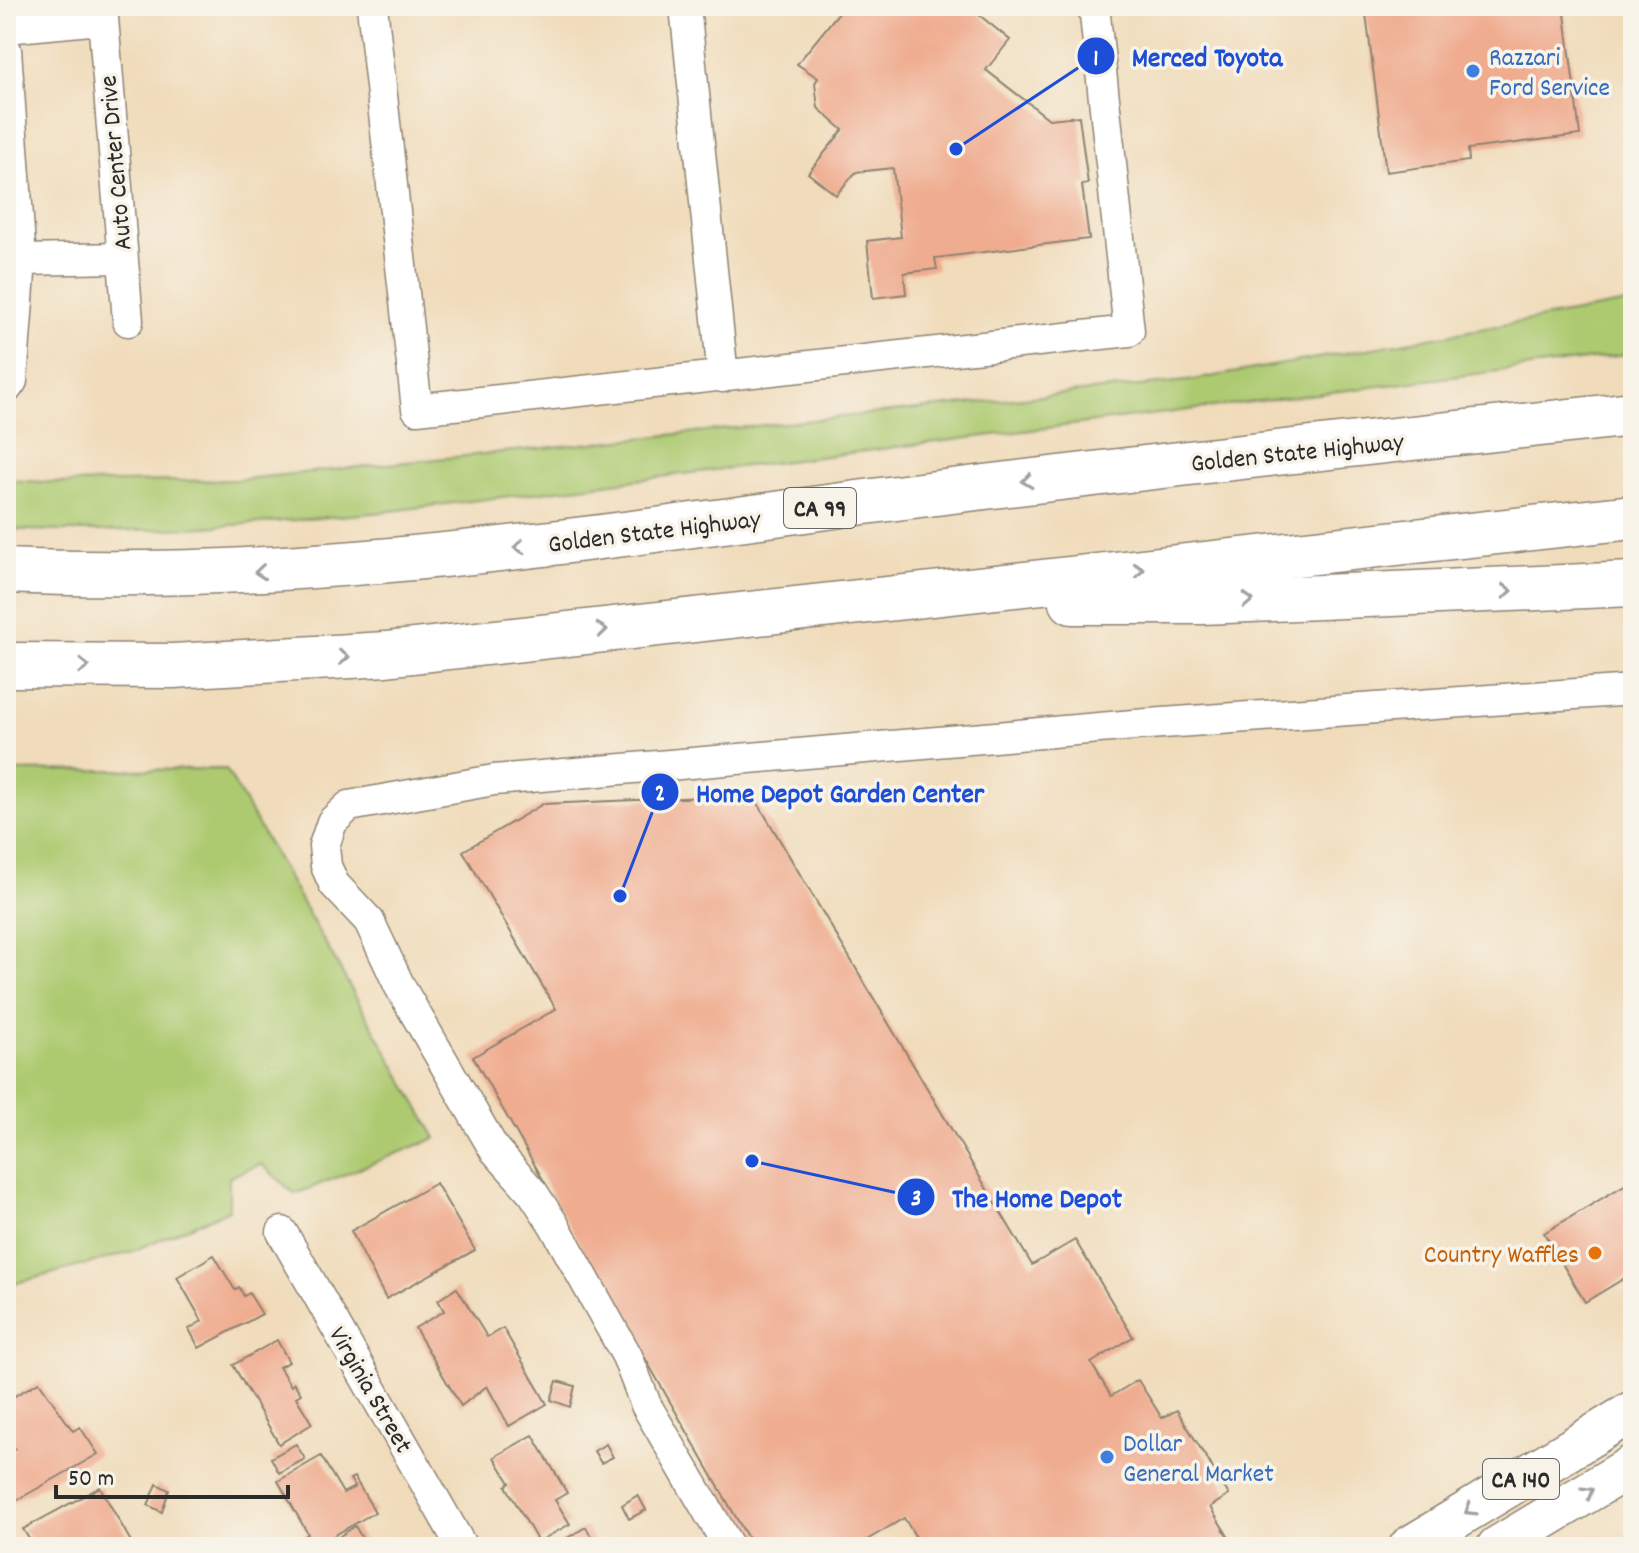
<svg xmlns="http://www.w3.org/2000/svg" width="1639" height="1553" font-family="Dekko,sans-serif">
<style>
.green{fill:#adca71;stroke:#6c7a4e;stroke-width:2}
.building{fill:#efac8f}
.lines{fill:none;stroke-linecap:round;stroke-linejoin:round}
.minor-casing{stroke:#8e8372;stroke-width:33}
.major-casing{stroke:#8e8372;stroke-width:43}
.highway-casing{stroke:#8e8372;stroke-width:47}
.minor{stroke:#fff;stroke-width:30}
.major{stroke:#fff;stroke-width:40}
.highway{stroke:#fff;stroke-width:44}
.oneway{stroke:#a0a0a0}
.shop-dot{fill:#3f7fe0;stroke:#f7f3e8;stroke-width:3}
.food-dot{fill:#e8710a;stroke:#f7f3e8;stroke-width:3}
.labels{text-anchor:middle;stroke-width:7;stroke-linejoin:round;paint-order:stroke}
.shield{fill:#f7f3e8;stroke:#686764;stroke-width:2}
.shield-label{font-size:24px;font-weight:bold;fill:#2b2b2b}
.shop-label{font-size:26px;fill:#366cbe;stroke:#f7f3e8;text-anchor:start}
.street-label{font-size:26px;fill:#2b2b2b;stroke:#f7f3e8}
.food-label{font-size:26px;fill:#c56008;stroke:#f7f3e8;text-anchor:end}
.leader{fill:none;stroke:#1d4ed8;stroke-width:3}
.callout-dot{fill:#1d4ed8;stroke:#f7f3e8;stroke-width:3}
.mark-label{font-size:24px;text-anchor:middle;font-weight:bold;fill:#fff}
.callout-label{font-size:28px;text-anchor:middle;font-weight:bold;fill:#1d4ed8;stroke:#f7f3e8;stroke-width:7;stroke-linejoin:round;paint-order:stroke}
</style>
<rect width="100%" height="100%" fill="#f7f3e8"/>
<filter id="ink" filterUnits="userSpaceOnUse"><feTurbulence type="fractalNoise" baseFrequency=".0125" numOctaves="2"/><feDisplacementMap in="SourceGraphic" scale="16" xChannelSelector="R" yChannelSelector="G"/><feConvolveMatrix kernelMatrix="1 2 1 2 8 2 1 2 1" color-interpolation-filters="sRGB"/></filter>
<filter id="wash" filterUnits="userSpaceOnUse"><feTurbulence type="fractalNoise" baseFrequency=".006" numOctaves="4" result="noise"/><feDisplacementMap in="SourceGraphic" scale="32" xChannelSelector="R" yChannelSelector="G"/><feGaussianBlur stdDeviation="1.8" result="paint"/><feColorMatrix in="noise" values="0 0 0 0 0 0 0 0 0 0 0 0 0 0 0 0 0 1.4 0 .05"/><feComposite in="paint" operator="in"/></filter>
<g filter="url(#wash)">
<rect width="100%" height="100%" fill="#f0dbba"/>
<!-- green -->
<g class="green">
<path d="M1633,302V354L383,512C258,524 132,536 6,529V480L67,483L235,480L1187,381Z"/>
<polygon points="226,769 436,1138 295,1194 261,1164 229,1177 229,1210 128,1253 6,1286 6,771"/>
</g>
<g id="blocks">
<!-- building -->
<g class="building">
<polygon points="844,6 968,6 1010,40 986,70 1049,119 1079,116 1088,184 1082,185 1089,239 935,258 937,269 904,273 906,294 873,298 867,241 901,237 893,168 856,172 836,195 808,173 843,130 818,108 815,83 818,78 797,64"/>
<polygon points="1365,6 1564,6 1580,135 1468,149 1469,161 1386,172"/>
<polygon points="753,795 1032,1265 1075,1240 1133,1337 1091,1363 1111,1396 1138,1380 1162,1418 1177,1410 1229,1495 1210,1507 1232,1543 1225,1547 922,1547 904,1518 855,1547 753,1547 473,1057 556,1009 463,851 543,804"/>
<polygon points="1633,1180 1633,1273 1585,1302 1544,1233"/>
<polygon points="436,1183 475,1250 386,1299 351,1231"/>
<polygon points="214,1255 235,1290 239,1287 244,1296 249,1293 262,1314 199,1348 189,1329 202,1321 177,1277"/>
<polygon points="457,1288 487,1337 503,1328 547,1404 509,1426 487,1386 461,1406 415,1328 444,1311 438,1300"/>
<polygon points="277,1340 289,1362 279,1367 291,1386 294,1383 301,1394 296,1397 312,1424 279,1444 233,1365"/>
<polygon points="557,1381 575,1386 570,1407 551,1400"/>
<polygon points="39,1382 73,1431 80,1427 98,1454 12,1503 6,1493 6,1455 15,1449 6,1434 6,1417 11,1414 6,1401"/>
<polygon points="533,1435 567,1493 555,1500 570,1524 538,1542 506,1486 510,1483 494,1457"/>
<polygon points="296,1444 305,1459 279,1473 271,1458"/>
<polygon points="606,1444 613,1457 601,1463 594,1451"/>
<polygon points="321,1456 343,1493 355,1487 350,1479 354,1477 375,1512 316,1546 304,1547 299,1539 308,1534 278,1481"/>
<polygon points="157,1484 169,1490 162,1512 148,1505"/>
<polygon points="100,1487 134,1547 34,1547 23,1529"/>
<polygon points="638,1495 646,1510 629,1519 622,1505"/>
<polygon points="355,1526 365,1543 359,1547 324,1547"/>
<polygon points="586,1527 597,1547 552,1547"/>
</g>
</g>
</g>
<g filter="url(#ink)">
<use href="#blocks" fill-opacity="0" stroke="#8e8372" stroke-width="2"/>
<g class="lines">
<!-- minor casing -->
<g class="minor-casing">
<g id="minor">
<polyline points="102,6 128,321"/>
<polyline points="372,6 417,409 1129,331 1094,6"/>
<polyline points="685,6 723,377"/>
<polyline points="6,28 101,19"/>
<polyline points="6,50 21,260"/>
<polyline points="6,389 12,381 21,260 122,258"/>
<polyline points="282,1232 462,1547"/>
<polyline points="729,1547 646,1405 627,1356 554,1225 533,1193 494,1149 400,987 369,921 334,884 326,866 324,846 332,822 349,806 494,780 1134,725 1633,690"/>
</g>
</g>
<!-- major casing -->
<g class="major-casing">
<g id="major">
<polyline points="1409,1547 1633,1411"/>
<polyline points="1497,1547 1633,1465"/>
</g>
</g>
<!-- highway casing -->
<g class="highway-casing">
<g id="highway">
<path d="M6,571C297,584 578,540 865,502C1121,469 1377,442 1633,414"/>
<polyline points="1072,602 1202,602 1633,584"/>
<polyline points="6,665 173,666 386,654 1633,517"/>
</g>
</g>
<!-- minor -->
<use href="#minor" class="minor"/>
<!-- major -->
<use href="#major" class="major"/>
<!-- highway -->
<use href="#highway" class="highway"/>
</g>
<!-- one-way arrows -->
<defs><path id="oneway-chevron" d="M-2-3.5L2.5 0L-2 3.5" fill="none" stroke-width="1.6" stroke-linecap="round" stroke-linejoin="round" transform="scale(2)"/></defs>
<g class="oneway">
<use href="#oneway-chevron" transform="translate(1027 481) rotate(173)"/>
<use href="#oneway-chevron" transform="translate(519 547) rotate(173)"/>
<use href="#oneway-chevron" transform="translate(1139 570) rotate(-6)"/>
<use href="#oneway-chevron" transform="translate(260 572) rotate(175)"/>
<use href="#oneway-chevron" transform="translate(1507 591) rotate(-2)"/>
<use href="#oneway-chevron" transform="translate(1248 600) rotate(-2)"/>
<use href="#oneway-chevron" transform="translate(602 630) rotate(-6)"/>
<use href="#oneway-chevron" transform="translate(344 657) rotate(-3)"/>
<use href="#oneway-chevron" transform="translate(84 666)"/>
<use href="#oneway-chevron" transform="translate(1588 1492) rotate(-31)"/>
<use href="#oneway-chevron" transform="translate(1470 1510) rotate(149)"/>
</g>
</g>
<!-- markers -->
<g class="shop-dot">
<circle cx="1473" cy="71" r="8"/>
<circle cx="1107" cy="1457" r="8"/>
</g>
<circle class="food-dot" cx="1595" cy="1253" r="8"/>
<g class="labels">
<!-- shield labels -->
<g class="shield">
<rect x="784" y="488" width="72" height="40" rx="6"/>
<rect x="1483" y="1459" width="76" height="40" rx="6"/>
</g>
<g class="shield-label">
<text x="820" y="516">CA 99</text>
<text x="1521" y="1487">CA 140</text>
</g>
<!-- shop labels -->
<g class="shop-label">
<text x="1489" y="65">Razzari<tspan x="1489" dy="30">Ford Service</tspan></text>
<text x="1123" y="1451">Dollar<tspan x="1123" dy="30">General Market</tspan></text>
</g>
<!-- street labels -->
<g class="street-label">
<text transform="translate(114 163) rotate(-95)" y="9">Auto Center Drive</text>
<text transform="translate(1297 451) rotate(-6)" y="9">Golden State Highway</text>
<text transform="translate(654 530) rotate(-7)" y="9">Golden State Highway</text>
<text transform="translate(372 1389) rotate(60)" y="9">Virginia Street</text>
</g>
<!-- food labels -->
<g class="food-label">
<text x="1579" y="1262">Country Waffles</text>
</g>
</g>
<!-- callouts -->
<path class="leader" d="M956 149L1096 56M620 896L660 792M752 1161L916 1197"/>
<g class="callout-dot">
<circle cx="956" cy="149" r="8"/>
<circle cx="620" cy="896" r="8"/>
<circle cx="752" cy="1161" r="8"/>
<circle cx="1096" cy="56" r="20"/>
<circle cx="660" cy="792" r="20"/>
<circle cx="916" cy="1197" r="20"/>
</g>
<g class="mark-label">
<text x="1096" y="65">1</text>
<text x="660" y="800">2</text>
<text x="916" y="1205">3</text>
</g>
<g class="callout-label">
<text x="1207" y="66">Merced Toyota</text>
<text x="840" y="802">Home Depot Garden Center</text>
<text x="1037" y="1207">The Home Depot</text>
</g>
<!-- margin -->
<rect width="1639" height="1553" fill="none" stroke="#f7f3e8" stroke-width="32"/>
<!-- scale -->
<path d="M56 1485v12h232v-12" fill="none" stroke="#2b2b2b" stroke-width="4"/>
<text x="68" y="1485" font-size="24" fill="#2b2b2b" stroke="#f7f3e8" stroke-width="6" paint-order="stroke">50 m</text>
</svg>
